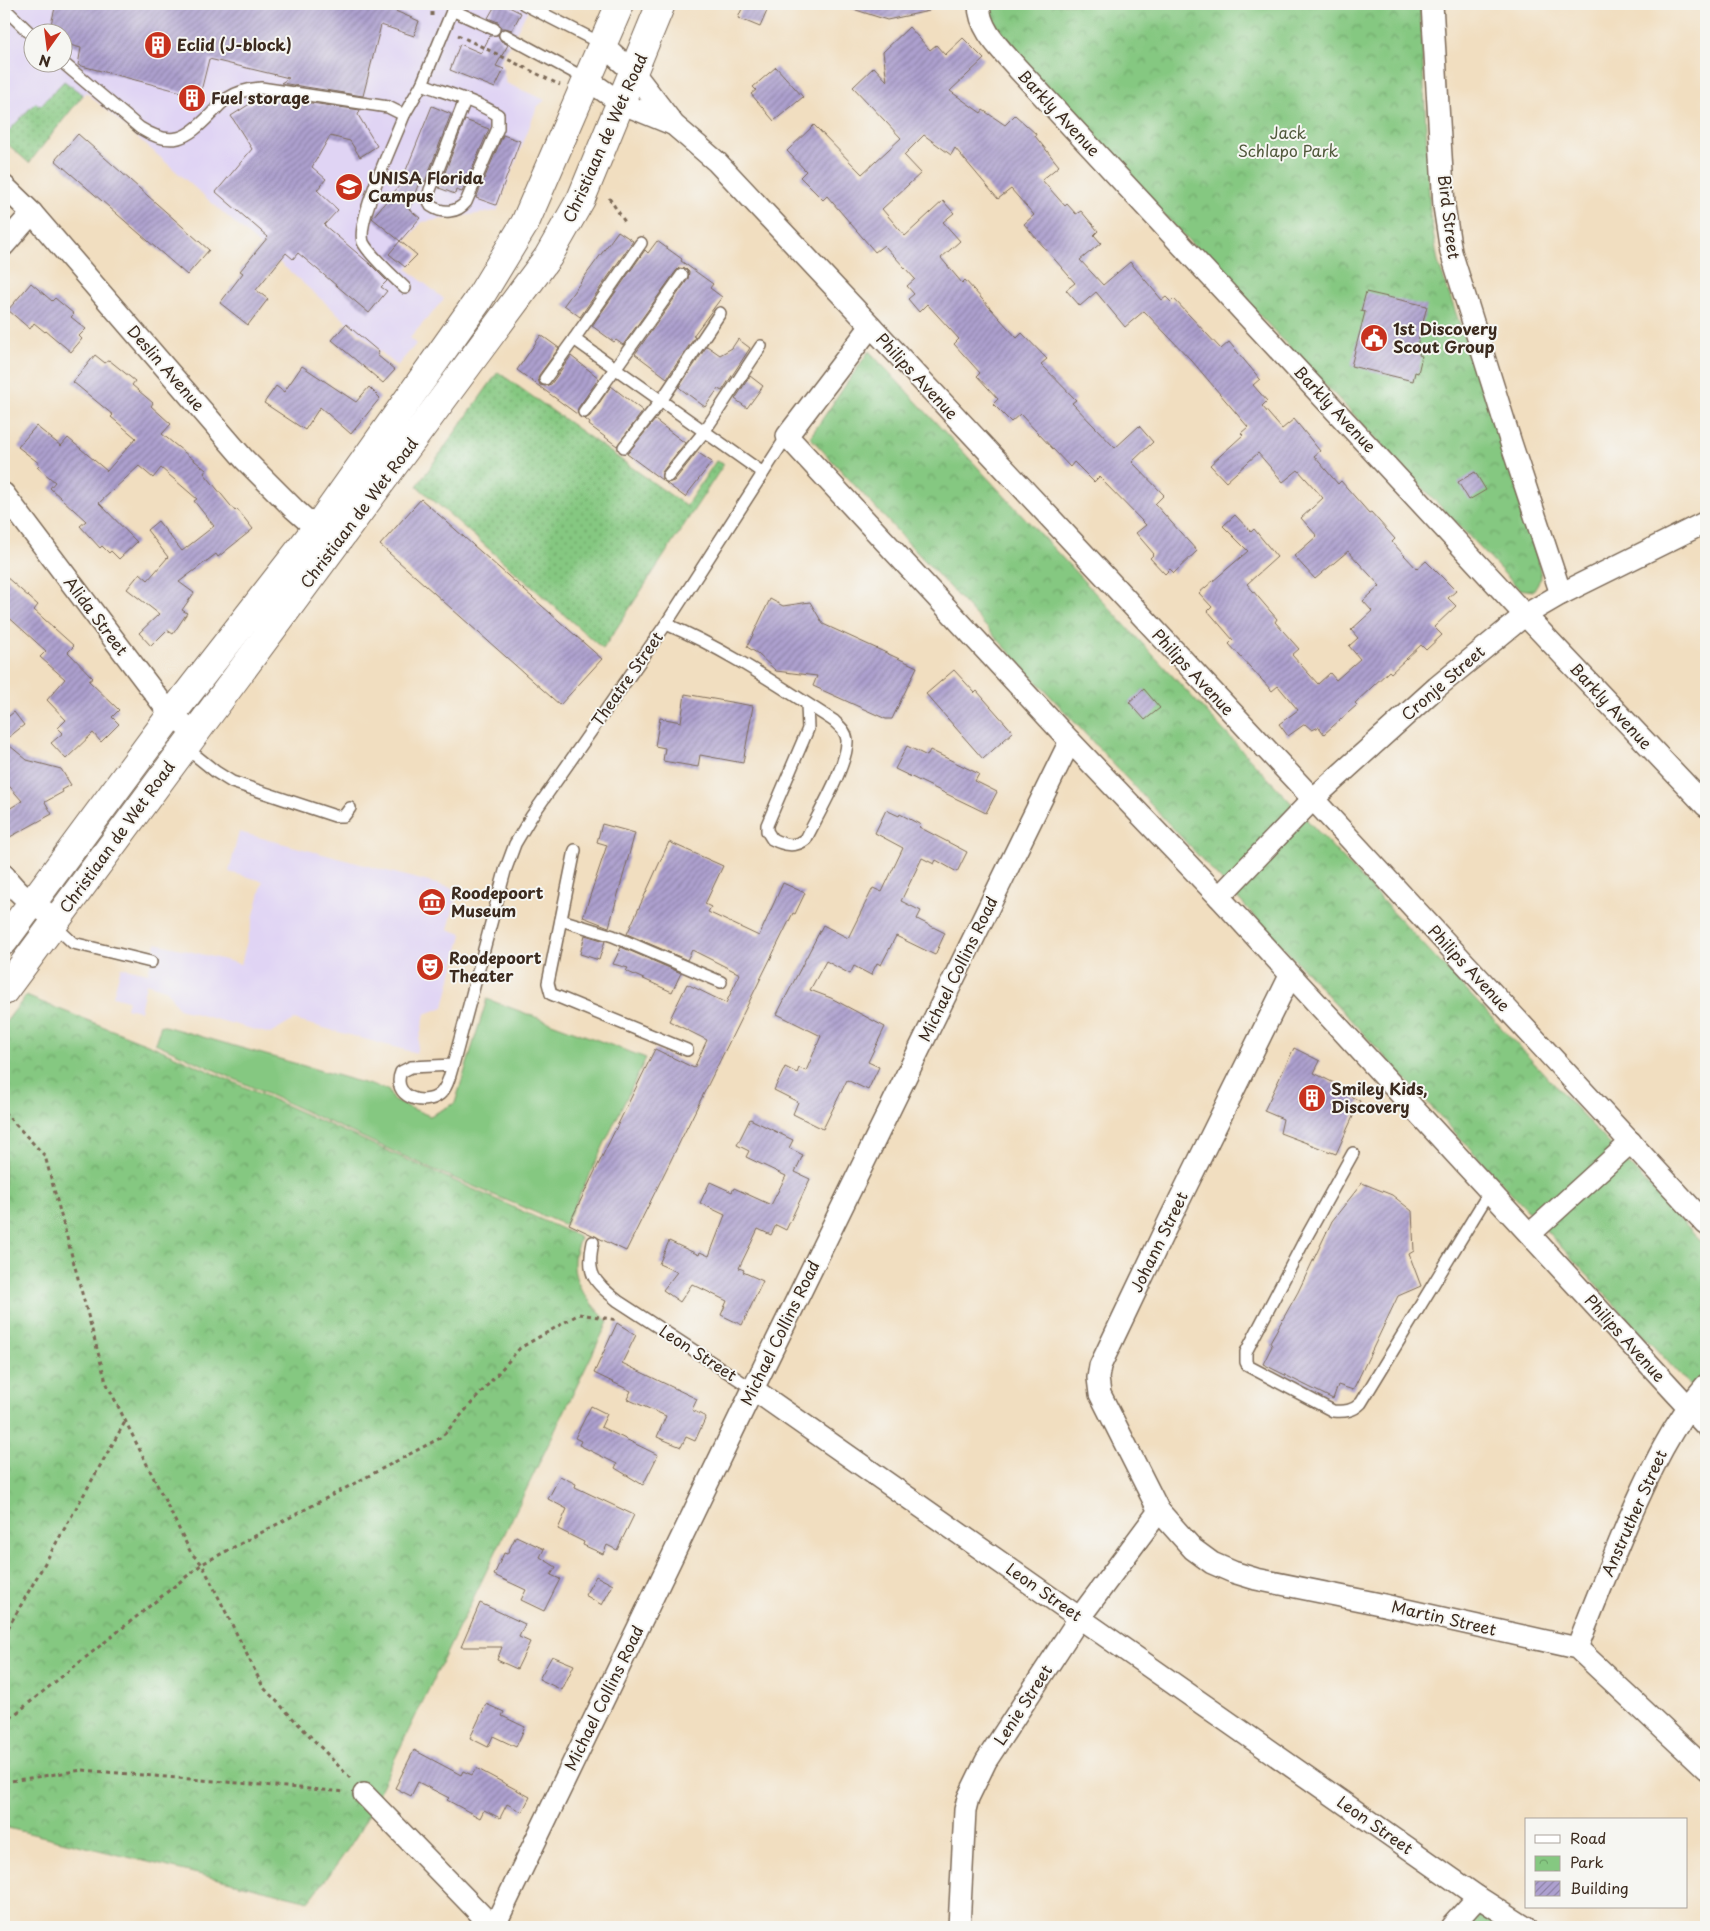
<svg xmlns="http://www.w3.org/2000/svg" width="1710" height="1931" font-family="'Playpen Sans',sans-serif">
<style>
.built{fill:#e0d4f4;fill-rule:evenodd}
.grass{fill:url(#grass-dots);stroke:#607950}
.park{fill:url(#park-crowns);stroke:#607950}
.garden{fill:#85c881;stroke:#607950}
.building{fill:url(#building-hatch)}
.lines{fill:none;stroke-linecap:round;stroke-linejoin:round}
.lane-casing{stroke:#7b6957;stroke-width:14}
.street-casing{stroke:#7b6957;stroke-width:24}
.secondary-casing{stroke:#7b6957;stroke-width:30}
.path{stroke:#7b6957;stroke-width:3;stroke-dasharray:4 4;stroke-linecap:butt}
.lane{stroke:#fff;stroke-width:11}
.street{stroke:#fff;stroke-width:21}
.secondary{stroke:#fff;stroke-width:28}
.labels{text-anchor:middle;stroke-width:4;stroke-linejoin:round;paint-order:stroke}
.poi-label{font-size:16px;font-weight:bold;fill:#3b2a1e;stroke:#f6f6f2;text-anchor:start}
.street-label{font-size:16px;fill:#3b2a1e;stroke:#f6f6f2}
.park-label{font-size:16px;fill:#51593c;stroke:#f6f6f2}
</style>
<defs>
<pattern id="grass-dots" width="8" height="8" patternUnits="userSpaceOnUse" patternTransform="scale(1.25)"><rect width="8" height="8" fill="#85c881"/><path d="M2 2h.1M6 6h.1" fill="none" stroke="#6ea369" stroke-width="1.8" stroke-linecap="round"/></pattern>
<pattern id="park-crowns" width="20" height="18" patternUnits="userSpaceOnUse" patternTransform="scale(1.25)"><rect width="20" height="18" fill="#85c881"/><path d="M2 6a3 3 0 1 1 6 0M12 15a3 3 0 1 1 6 0" fill="none" stroke="#6ea369"/></pattern>
<pattern id="building-hatch" width="6" height="6" patternUnits="userSpaceOnUse" patternTransform="scale(1.25)"><rect width="6" height="6" fill="#ada0cf"/><path d="M-1 1l2-2M0 6l6-6M5 7l2-2" fill="none" stroke="#8e83a7"/></pattern>
</defs>
<rect width="100%" height="100%" fill="#f6f6f2"/>
<filter id="ink" filterUnits="userSpaceOnUse"><feTurbulence type="fractalNoise" baseFrequency=".02" numOctaves="2"/><feDisplacementMap in="SourceGraphic" scale="10" xChannelSelector="R" yChannelSelector="G"/><feConvolveMatrix kernelMatrix="1 2 1 2 8 2 1 2 1" color-interpolation-filters="sRGB"/></filter>
<filter id="wash" filterUnits="userSpaceOnUse"><feTurbulence type="fractalNoise" baseFrequency=".0096" numOctaves="4" result="noise"/><feDisplacementMap in="SourceGraphic" scale="20" xChannelSelector="R" yChannelSelector="G"/><feGaussianBlur stdDeviation="1.12" result="paint"/><feColorMatrix in="noise" values="0 0 0 0 0 0 0 0 0 0 0 0 0 0 0 0 0 1.4 0 .05"/><feComposite in="paint" operator="in"/></filter>
<g filter="url(#wash)">
<rect width="100%" height="100%" fill="#f1dec0"/>
<!-- built -->
<g class="built">
<path d="M4,4H531L501,60L506,83L545,100L537,107L497,211L422,222L404,243L419,254L407,269L444,299L410,338L416,344L397,366L86,92L29,163L4,141ZM32,32H62V62H32Z"/>
<polygon points="239,832 459,890 448,929 462,934 444,1007 425,1014 416,1053 294,1020 270,1034 179,1009 166,989 146,983 140,1011 126,1008 128,1000 113,996 121,967 148,973 156,943 241,964 263,881 229,872"/>
</g>
<!-- grass -->
<g class="grass">
<polygon points="64,81 83,95 29,163 4,141 4,136 35,103 40,106"/>
<polygon points="498,372 686,506 716,461 724,464 603,649 417,486"/>
</g>
<!-- park -->
<g class="park">
<polygon points="986,4 1420,4 1430,213 1438,262 1535,539 1541,578 1533,591 1519,589 1151,201 996,34"/>
<polygon points="869,351 1706,1247 1706,1403 810,437"/>
<path d="M26,996L155,1047L580,1237C578,1245 574,1253 574,1261C572,1286 593,1305 608,1322L381,1787C365,1830 337,1865 309,1901L4,1827V1024Z"/>
<polygon points="1473,1909 1501,1927 1456,1927"/>
</g>
<!-- garden -->
<polygon class="garden" points="487,999 646,1058 565,1225 432,1169 155,1043 161,1025 388,1090 394,1101 430,1116 455,1103"/>
<g id="blocks">
<!-- building -->
<g class="building">
<polygon points="56,4 387,4 386,7 419,21 414,36 381,25 363,96 281,83 289,78 209,59 200,95 193,95 78,65 81,48 62,43 62,32 49,32"/>
<polygon points="496,4 503,4 521,13 512,30 505,28 501,28 498,22 488,18"/>
<polygon points="744,4 770,4 760,27 738,18"/>
<polygon points="847,4 928,4 929,11 887,20 847,7"/>
<polygon points="909,27 930,50 936,45 945,55 963,38 984,59 950,91 981,113 983,110 1005,125 1015,115 1036,134 1035,136 1059,166 1042,180 1065,206 1067,204 1076,214 1081,211 1098,231 1094,235 1101,243 1080,260 1103,285 1130,262 1162,300 1166,297 1171,302 1174,299 1221,349 1229,342 1260,379 1253,385 1267,401 1262,406 1282,429 1294,419 1320,451 1314,456 1338,484 1341,481 1369,513 1371,512 1395,539 1392,542 1417,569 1426,561 1456,591 1448,598 1456,606 1434,627 1442,635 1426,650 1421,645 1391,673 1389,671 1355,703 1357,705 1324,734 1319,727 1312,730 1305,724 1288,736 1279,724 1298,710 1278,686 1272,691 1229,644 1233,640 1208,611 1212,607 1199,593 1248,551 1223,526 1235,515 1251,532 1254,529 1277,557 1247,584 1277,619 1275,622 1299,649 1292,655 1318,684 1330,673 1336,680 1360,659 1349,646 1358,638 1351,630 1372,611 1363,601 1380,586 1348,551 1315,579 1294,556 1317,536 1301,518 1323,498 1298,470 1283,482 1258,453 1226,482 1210,465 1243,435 1241,433 1248,427 1192,361 1144,311 1125,327 1096,292 1080,306 1066,290 1075,283 1024,224 1034,215 1011,189 998,199 955,148 951,155 924,135 904,155 921,173 882,209 905,236 943,201 954,213 943,222 960,241 941,258 962,283 965,280 1017,338 1022,333 1047,359 1041,364 1076,400 1072,403 1115,448 1139,426 1153,442 1132,462 1164,495 1155,504 1197,551 1174,573 1170,569 1165,574 1150,558 1154,554 1136,533 1146,525 1099,477 1094,482 1074,462 1070,467 1020,414 1011,422 993,404 998,399 977,376 980,373 954,344 959,339 927,304 919,312 908,299 914,294 907,286 915,279 884,245 875,252 827,196 823,200 800,177 806,171 787,151 814,125 862,174 901,138 853,87 874,67 887,81 883,52"/>
<polygon points="498,35 501,41 508,45 496,66 504,69 495,88 450,70 460,44 481,53 490,36"/>
<polygon points="776,67 803,97 774,121 751,94 756,90 753,87"/>
<polygon points="262,96 360,110 358,115 377,146 360,157 350,141 330,136 312,167 326,179 317,190 338,210 324,225 370,264 387,281 381,287 387,291 369,313 298,253 293,259 286,253 256,290 268,299 248,325 220,303 243,273 240,271 268,237 216,192 252,149 231,116"/>
<polygon points="432,106 451,114 425,182 420,180 409,209 420,218 400,241 372,218 400,185"/>
<polygon points="465,120 489,129 462,192 456,190 455,194 439,188"/>
<polygon points="78,134 209,250 187,275 55,160"/>
<polygon points="503,135 520,141 496,205 476,198"/>
<polygon points="618,231 633,241 580,317 564,305"/>
<polygon points="400,241 417,255 405,267 389,254"/>
<polygon points="657,241 682,259 681,261 713,284 710,288 722,297 693,336 695,337 667,378 635,354 688,279 689,272 686,269 679,268 676,271 623,345 616,340 614,342 592,326 645,250 648,253"/>
<polygon points="31,283 52,301 55,298 74,314 71,317 86,329 79,336 82,339 71,352 46,331 45,332 34,323 30,329 8,310"/>
<polygon points="1366,292 1427,306 1417,346 1421,347 1419,355 1422,356 1418,373 1415,372 1413,381 1351,366 1365,312 1361,311"/>
<polygon points="346,324 379,352 377,355 395,370 383,383 332,340"/>
<polygon points="541,335 559,348 539,375 538,379 540,385 545,386 551,384 571,356 599,378 578,408 577,414 517,370"/>
<polygon points="738,339 750,348 722,391 718,389 705,407 681,389 679,387 707,346 720,355 732,348"/>
<polygon points="95,355 105,363 109,360 135,381 132,385 153,403 151,406 171,424 162,434 206,470 204,473 235,511 237,509 253,529 218,557 216,554 179,582 194,593 182,610 187,613 173,634 167,630 151,646 139,633 159,614 127,589 140,573 148,580 168,557 147,530 158,521 182,551 214,526 194,501 197,499 161,468 153,478 139,466 99,503 137,542 119,559 111,551 109,553 102,546 100,548 80,526 86,521 50,488 55,482 37,467 40,464 18,447 36,426 61,446 68,438 107,471 136,438 111,417 113,415 73,382"/>
<polygon points="302,366 356,402 369,387 380,398 351,434 320,407 305,430 264,403 276,386 284,392"/>
<polygon points="750,376 763,386 747,408 735,399"/>
<polygon points="611,386 643,411 617,446 589,425 590,423 585,419 590,416"/>
<polygon points="655,420 685,443 662,472 662,480 627,454"/>
<polygon points="697,452 712,462 685,497 666,483 674,481"/>
<polygon points="1475,472 1486,490 1469,500 1458,482"/>
<polygon points="421,499 602,659 560,705 380,545"/>
<polygon points="4,575 38,605 34,610 74,646 68,652 93,678 89,681 119,710 112,717 119,724 101,742 93,733 66,759 51,743 63,733 58,728 66,720 47,700 65,679 40,657 46,651 4,613"/>
<polygon points="770,599 783,606 810,602 823,624 917,667 892,719 886,719 813,686 817,676 776,671 757,653 747,647"/>
<polygon points="954,670 975,693 977,691 1013,732 983,759 926,694"/>
<polygon points="1144,689 1160,708 1145,720 1129,702"/>
<polygon points="685,694 753,706 743,763 700,755 698,767 663,761 665,748 655,746 660,718 681,722"/>
<polygon points="14,712 24,725 4,741 4,720"/>
<polygon points="4,741 27,760 61,769 71,785 62,790 63,792 45,802 52,814 10,837 4,827 4,812 22,801 4,780"/>
<polygon points="907,746 927,756 930,750 979,774 975,781 997,792 986,813 895,769"/>
<polygon points="886,810 899,816 900,814 921,825 919,827 967,852 957,872 936,860 934,864 922,858 901,901 921,911 917,919 945,933 935,955 896,936 881,965 877,963 871,975 854,966 850,974 826,961 810,990 831,998 885,1027 868,1062 879,1067 868,1090 847,1080 823,1129 793,1114 798,1102 774,1090 785,1067 797,1073 799,1068 806,1071 821,1036 777,1014 823,925 848,938 873,888 882,892 903,848 875,833"/>
<polygon points="602,824 635,833 609,927 583,917 607,845 597,842"/>
<polygon points="669,842 723,866 705,904 711,907 708,912 759,936 783,883 805,893 795,914 793,913 626,1251 569,1224 655,1049 694,1068 707,1040 669,1021 687,984 726,1003 740,974 692,950 687,960 627,934"/>
<polygon points="585,935 605,941 599,960 580,954"/>
<polygon points="621,947 681,973 672,992 626,971 628,968 613,964"/>
<polygon points="1294,1048 1320,1061 1314,1073 1350,1091 1348,1095 1360,1101 1336,1154 1280,1133 1283,1119 1264,1111"/>
<polygon points="750,1119 793,1140 789,1148 803,1155 795,1172 810,1179 786,1230 776,1225 771,1235 758,1229 739,1268 744,1270 743,1272 763,1281 742,1325 721,1315 727,1301 692,1284 680,1302 663,1290 677,1272 659,1264 669,1241 699,1255 700,1252 709,1256 725,1215 700,1203 710,1182 732,1192 734,1188 771,1205 786,1176 746,1157 749,1151 737,1145"/>
<polygon points="1362,1183 1392,1195 1412,1211 1414,1251 1409,1254 1421,1286 1398,1296 1353,1390 1338,1385 1333,1399 1263,1364 1272,1346 1270,1342 1298,1292 1332,1221"/>
<polygon points="617,1323 636,1335 622,1363 697,1399 692,1410 706,1417 695,1441 686,1437 681,1447 657,1437 666,1416 627,1399 631,1391 594,1373"/>
<polygon points="591,1406 607,1414 601,1427 658,1455 643,1485 615,1468 617,1464 579,1445 581,1441 575,1438"/>
<polygon points="560,1476 576,1484 575,1487 634,1515 617,1550 607,1545 603,1554 583,1545 584,1542 558,1529 567,1509 548,1499"/>
<polygon points="516,1536 544,1549 540,1557 556,1567 551,1575 560,1579 544,1611 521,1600 526,1590 494,1575 504,1553 507,1554"/>
<polygon points="596,1576 613,1585 602,1605 585,1595"/>
<polygon points="480,1603 525,1624 519,1637 530,1642 517,1669 497,1660 502,1647 461,1647"/>
<polygon points="552,1656 574,1665 562,1690 539,1679"/>
<polygon points="486,1704 504,1712 502,1716 525,1727 516,1747 493,1736 488,1747 470,1738"/>
<polygon points="414,1750 461,1775 463,1771 472,1775 476,1768 530,1797 522,1812 507,1804 500,1818 484,1810 480,1818 447,1800 449,1798 418,1782 411,1796 395,1788"/>
</g>
</g>
</g>
<g filter="url(#ink)">
<use href="#blocks" fill-opacity="0" stroke="#7b6957" stroke-width="1"/>
<g class="lines">
<!-- lane casing -->
<g class="lane-casing">
<g id="lane">
<polyline points="524,4 602,44"/>
<polyline points="4,8 32,35"/>
<polyline points="452,10 494,29"/>
<polyline points="505,35 588,80"/>
<path d="M62,62L140,128C172,148 187,139 211,114C216,109 222,102 228,98C239,91 249,89 261,88L388,107L404,115L422,84L455,4"/>
<path d="M422,84C446,93 476,101 498,115V128L466,202C457,213 443,214 431,206L428,198L430,190L465,100"/>
<path d="M404,115C395,139 356,220 363,242C368,254 395,278 405,288"/>
<polyline points="641,243 574,339 763,473"/>
<polyline points="545,379 574,339"/>
<polyline points="584,412 682,275"/>
<polyline points="624,447 661,401 720,313"/>
<polyline points="668,476 704,432 761,346"/>
<path d="M666,624C726,649 779,686 834,721C840,727 846,731 847,740C848,765 817,816 806,839C795,848 784,845 772,839L767,831V825L808,729L807,704"/>
<polyline points="185,747 216,772 232,782 335,816 344,816 350,808"/>
<polyline points="575,850 548,983 551,994 687,1050"/>
<polyline points="561,920 613,936 721,982"/>
<polyline points="53,924 73,943 151,962"/>
<path d="M453,1065L411,1067L401,1072C391,1096 423,1108 440,1094C448,1087 450,1074 453,1065L505,871L515,844L531,817L666,624L787,436"/>
<path d="M1353,1153L1303,1243L1246,1352V1362L1248,1366L1333,1411C1345,1412 1353,1411 1361,1403L1490,1191"/>
<path d="M593,1242C586,1274 593,1281 618,1301L753,1389"/>
</g>
</g>
<!-- street casing -->
<g class="street-casing">
<g id="street">
<path d="M979,4C979,31 1002,50 1018,69L1525,615L1706,806"/>
<polyline points="1432,4 1444,206 1451,252 1511,443 1561,594"/>
<polyline points="603,45 634,73 674,125 717,162 871,326 1313,799 1706,1224"/>
<polyline points="588,80 621,103 672,124"/>
<polyline points="4,186 32,213 244,459 294,509 328,539"/>
<polyline points="4,245 32,213"/>
<polyline points="871,326 787,436 1070,741 1219,897 1706,1426"/>
<polyline points="4,494 171,715 195,732"/>
<path d="M4,875C18,895 35,906 57,919"/>
<polyline points="1219,897 1313,799 1437,687 1525,615 1561,594 1706,522"/>
<polyline points="1290,976 1171,1217 1100,1366 1098,1378 1100,1394 1159,1511 1193,1549 1212,1563 1233,1572 1256,1579 1375,1603 1577,1648 1706,1769"/>
<polyline points="1530,1234 1631,1142"/>
<polyline points="753,1389 1478,1897 1525,1927"/>
<path d="M1577,1648C1594,1604 1612,1560 1630,1517C1651,1470 1672,1424 1706,1385"/>
<polyline points="364,1794 493,1927"/>
<polyline points="494,1927 753,1389 1070,741"/>
<polyline points="959,1927 965,1810 968,1798 986,1761 1080,1617 1159,1511"/>
<polyline points="1451,1927 1478,1897"/>
</g>
</g>
<!-- secondary casing -->
<g class="secondary-casing">
<g id="secondary">
<polyline points="4,941 171,715 316,529 477,302 525,223 620,4"/>
<polyline points="4,991 548,257 581,199 661,4"/>
</g>
</g>
<!-- path -->
<g class="path">
<polyline points="432,4 432,18"/>
<polyline points="458,35 560,85"/>
<polyline points="609,198 625,222"/>
<polyline points="4,1112 45,1156 106,1382 191,1553 202,1564 263,1687 352,1780"/>
<polyline points="4,1635 125,1422"/>
<polyline points="4,1723 202,1564 442,1437 520,1348 579,1314 618,1320"/>
<polyline points="4,1782 82,1770 346,1792"/>
</g>
<!-- lane -->
<use href="#lane" class="lane"/>
<!-- street -->
<use href="#street" class="street"/>
<!-- secondary -->
<use href="#secondary" class="secondary"/>
</g>
</g>
<!-- icons -->
<defs>
<g id="building-disc" transform="scale(1.4375)"><circle r="9.5" fill="#c8321e" stroke="#f6f6f2"/><path d="M-4-6H4V6H1V3H-1V6H-4ZM-2.5-4.3h1.7v1.8h-1.7ZM.8-4.3h1.7v1.8H.8ZM-2.5-1h1.7V.8h-1.7ZM.8-1h1.7V.8H.8Z" fill="#fff"/></g>
<g id="university-disc" transform="scale(1.4375)"><circle r="9.5" fill="#c8321e" stroke="#f6f6f2"/><path d="M0-5L7-2L0 1L-7-2ZM-4 1L0 2.5L4 1V4Q0 6-4 4Z" fill="#fff"/></g>
<g id="civic-disc" transform="scale(1.4375)"><circle r="9.5" fill="#c8321e" stroke="#f6f6f2"/><path d="M-.6-6.5H3V-4.5H.6V-3L4-1V1h2V6H-6V1h2V-1L-.6-3ZM-1.2 2.5V6h2.4V2.5Z" fill="#fff"/></g>
<g id="museum-disc" transform="scale(1.4375)"><circle r="9.5" fill="#c8321e" stroke="#f6f6f2"/><path d="M0-6L6-3V-2H-6V-3ZM-5-1h2V3h-2ZM-1-1h2V3h-2ZM3-1h2V3H3ZM-6 4H6V6H-6Z" fill="#fff"/></g>
<g id="theatre-disc" transform="scale(1.4375)"><circle r="9.5" fill="#c8321e" stroke="#f6f6f2"/><path d="M-5-5.5Q0-4 5-5.5V0Q5 5 0 6Q-5 5-5 0ZM-3.3-2.5H-1v1.5H-3.3ZM1-2.5H3.3v1.5H1ZM-2.8 1Q0 5.5 2.8 1Z" fill="#fff"/></g>
</defs>
<g fill-rule="evenodd">
<use href="#building-disc" x="158" y="45"/>
<use href="#building-disc" x="192" y="98"/>
<use href="#university-disc" x="349" y="187"/>
<use href="#civic-disc" x="1374" y="338"/>
<use href="#museum-disc" x="432" y="902"/>
<use href="#theatre-disc" x="430" y="967"/>
<use href="#building-disc" x="1312" y="1098"/>
</g>
<g class="labels">
<!-- poi labels -->
<g class="poi-label">
<text x="177" y="51">Eclid (J-block)</text>
<text x="211" y="104">Fuel storage</text>
<text x="368" y="184">UNISA Florida<tspan x="368" dy="18">Campus</tspan></text>
<text x="1393" y="335">1st Discovery<tspan x="1393" dy="18">Scout Group</tspan></text>
<text x="451" y="899">Roodepoort<tspan x="451" dy="18">Museum</tspan></text>
<text x="449" y="964">Roodepoort<tspan x="449" dy="18">Theater</tspan></text>
<text x="1331" y="1095">Smiley Kids,<tspan x="1331" dy="18">Discovery</tspan></text>
</g>
<!-- street labels -->
<g class="street-label">
<text transform="translate(1059 113) rotate(47)" y="6">Barkly Avenue</text>
<text transform="translate(605 138) rotate(-66)" y="6">Christiaan de Wet Road</text>
<text transform="translate(1449 217) rotate(83)" y="6">Bird Street</text>
<text transform="translate(166 368) rotate(49)" y="6">Deslin Avenue</text>
<text transform="translate(917 376) rotate(47)" y="6">Philips Avenue</text>
<text transform="translate(1335 409) rotate(47)" y="6">Barkly Avenue</text>
<text transform="translate(359 513) rotate(-53)" y="6">Christiaan de Wet Road</text>
<text transform="translate(96 616) rotate(53)" y="6">Alida Street</text>
<text transform="translate(1193 672) rotate(47)" y="6">Philips Avenue</text>
<text transform="translate(627 679) rotate(-55)" y="6">Theatre Street</text>
<text transform="translate(1443 683) rotate(-41)" y="6">Cronje Street</text>
<text transform="translate(1611 706) rotate(47)" y="6">Barkly Avenue</text>
<text transform="translate(117 837) rotate(-54)" y="6">Christiaan de Wet Road</text>
<text transform="translate(1469 968) rotate(47)" y="6">Philips Avenue</text>
<text transform="translate(958 969) rotate(-64)" y="6">Michael Collins Road</text>
<text transform="translate(1159 1242) rotate(-64)" y="6">Johann Street</text>
<text transform="translate(780 1333) rotate(-64)" y="6">Michael Collins Road</text>
<text transform="translate(1625 1338) rotate(48)" y="6">Philips Avenue</text>
<text transform="translate(698 1353) rotate(33)" y="6">Leon Street</text>
<text transform="translate(1634 1513) rotate(-66)" y="6">Anstruther Street</text>
<text transform="translate(1044 1592) rotate(35)" y="6">Leon Street</text>
<text transform="translate(1444 1618) rotate(13)" y="6">Martin Street</text>
<text transform="translate(604 1698) rotate(-64)" y="6">Michael Collins Road</text>
<text transform="translate(1023 1705) rotate(-57)" y="6">Lenie Street</text>
<text transform="translate(1375 1825) rotate(35)" y="6">Leon Street</text>
</g>
<!-- park labels -->
<g class="park-label">
<text x="1288" y="139">Jack<tspan x="1288" dy="18">Schlapo Park</tspan></text>
</g>
</g>
<!-- margin -->
<rect width="1710" height="1931" fill="none" stroke="#f6f6f2" stroke-width="20"/>
<!-- legend -->
<rect x="1525" y="1818" width="162" height="90" fill="#f6f6f2" stroke="#aba49d"/>
<rect x="1535" y="1835" width="25" height="8" fill="#ffffff" stroke="#aba49d"/>
<text x="1570" y="1844" font-size="15" fill="#3b2a1e">Road</text>
<rect x="1535" y="1856" width="25" height="15" fill="url(#park-crowns)" stroke="#aba49d"/>
<text x="1570" y="1868" font-size="15" fill="#3b2a1e">Park</text>
<rect x="1535" y="1881" width="25" height="15" fill="url(#building-hatch)" stroke="#aba49d"/>
<text x="1570" y="1894" font-size="15" fill="#3b2a1e">Building</text>
<!-- north arrow -->
<g transform="translate(48 48) rotate(194)"><circle r="24" fill="#f6f6f2" stroke="#aba49d"/>
<path d="M0-4L9 19L0 12L-9 19Z" fill="#c8321e"/>
<text y="-8" font-size="14" font-weight="bold" text-anchor="middle" fill="#3b2a1e">N</text>
</g>
</svg>
